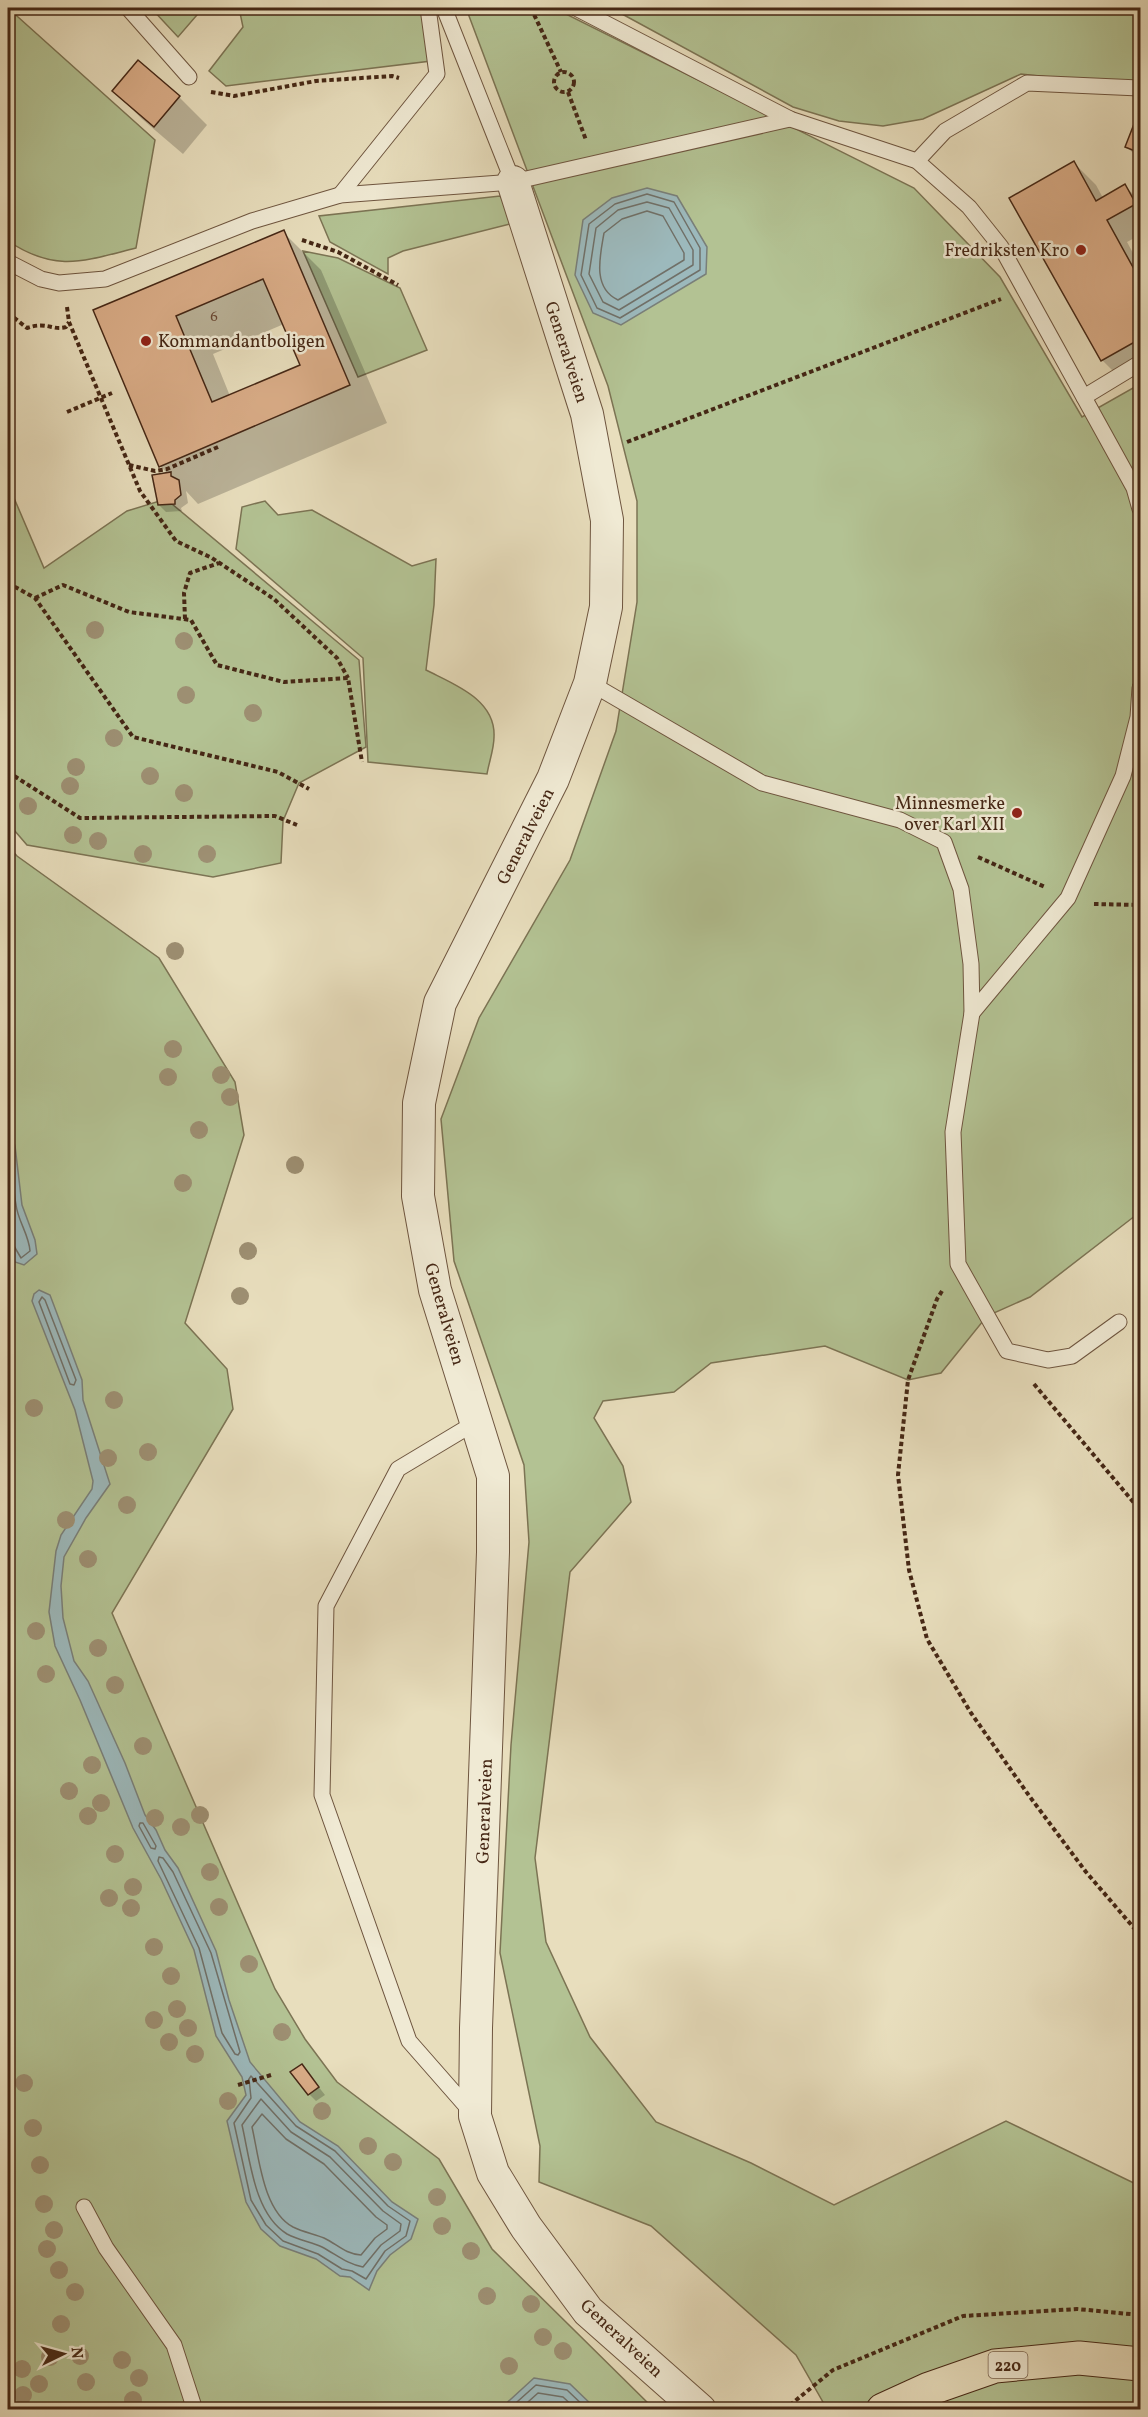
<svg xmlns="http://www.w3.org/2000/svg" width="1148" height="2417" font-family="Vollkorn,serif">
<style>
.green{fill:#b3c293;stroke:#7c7454;stroke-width:1.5}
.water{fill:#9cb9bc;stroke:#797f79;stroke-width:1.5}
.shadow{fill:#0003;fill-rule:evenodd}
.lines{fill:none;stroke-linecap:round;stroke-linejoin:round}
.shore{stroke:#707068;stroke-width:1.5}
.building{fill:#d9ac87;stroke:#452715;stroke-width:1.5;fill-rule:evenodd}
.lane-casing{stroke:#6e553f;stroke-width:17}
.street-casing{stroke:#6e553f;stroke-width:34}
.primary-casing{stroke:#452715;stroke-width:35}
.path{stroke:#452715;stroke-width:4;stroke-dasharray:4.5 3;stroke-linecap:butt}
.lane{stroke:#f0ead4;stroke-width:15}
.street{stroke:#f0ead4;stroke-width:32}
.primary{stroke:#e8debd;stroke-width:33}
.tree{fill:#9d8f72}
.poi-dot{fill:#8f2418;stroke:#f0ead4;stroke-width:2}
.labels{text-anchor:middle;stroke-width:5;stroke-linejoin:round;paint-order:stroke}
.number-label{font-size:15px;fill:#6a4832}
.shield{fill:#f0ead4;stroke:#78624e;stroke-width:1.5}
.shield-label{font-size:16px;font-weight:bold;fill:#452715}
.poi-label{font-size:18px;fill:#452715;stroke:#f0ead4;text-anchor:end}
.street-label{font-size:18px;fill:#452715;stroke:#f0ead4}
</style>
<rect width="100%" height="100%" fill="#e8debd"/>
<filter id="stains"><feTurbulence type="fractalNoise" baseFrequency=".00333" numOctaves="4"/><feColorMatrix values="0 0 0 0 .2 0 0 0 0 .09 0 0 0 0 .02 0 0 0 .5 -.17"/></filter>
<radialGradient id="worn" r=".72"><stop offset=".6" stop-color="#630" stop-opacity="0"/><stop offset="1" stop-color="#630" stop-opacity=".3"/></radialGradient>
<!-- green -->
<g class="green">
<path d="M8,8L155,140L136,248C84,261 56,273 8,241Z"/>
<polygon points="151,8 203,8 178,37"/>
<polygon points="239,8 424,8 431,61 226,86 209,71 243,27"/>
<polygon points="466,8 554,8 914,188 1000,277 1082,417 1140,384 1140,1212 1030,1297 987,1316 941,1373 908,1380 825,1346 711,1363 674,1392 603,1401 594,1418 623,1466 631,1502 570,1572 535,1858 546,1942 590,2037 656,2122 751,2163 834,2205 1006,2121 1140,2186 1140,2409 827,2409 796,2355 651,2226 539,2182 540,2146 500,1953 511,1745 529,1542 524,1465 454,1261 441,1119 479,1018 570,860 616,731 637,602 637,501 608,386"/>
<polygon points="611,8 1140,8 1140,87 1021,74 923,119 883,126 839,121 793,107"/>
<polygon points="500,196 513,213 510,224 403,251 388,258 388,274 330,242 319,216"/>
<polygon points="303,251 338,258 400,288 427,350 358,377"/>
<polygon points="8,484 44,568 127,511 166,499 359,660 366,747 299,783 283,821 281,863 213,877 27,845 8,823"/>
<path d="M265,501L278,515L312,510L412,566L436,559L434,605L426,670C453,684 496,699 494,737C494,749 489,762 487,774L368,762L363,658L236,549L242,507Z"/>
<polygon points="8,846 17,856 159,958 235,1082 244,1135 185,1323 227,1369 233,1409 112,1613 275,1989 305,2039 337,2082 439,2159 492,2249 654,2409 8,2409"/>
</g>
<!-- water -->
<g class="water">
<polygon points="647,188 677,196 707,247 706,274 621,325 593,313 575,275 583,220 612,198"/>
<polygon points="8,1122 15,1146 22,1205 35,1240 37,1254 24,1265 15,1262 8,1244"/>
<polygon points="39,1290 50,1295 82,1380 83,1400 110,1484 86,1518 64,1557 61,1586 63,1618 74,1661 88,1681 125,1763 145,1815 156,1830 165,1850 178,1868 216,1951 229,2000 250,2062 300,2122 338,2146 392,2202 418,2219 411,2239 390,2255 377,2271 369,2290 350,2277 340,2276 316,2259 280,2246 261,2229 246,2202 227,2121 246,2095 242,2077 216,2036 194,1950 161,1879 133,1828 80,1700 55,1646 49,1612 56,1551 61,1535 92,1489 93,1481 75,1410 32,1301 34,1294"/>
<polygon points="534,2378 570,2384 596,2409 500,2409"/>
</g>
<!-- shadow -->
<g class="shadow">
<polygon points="138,62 179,97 207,125 183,154 142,119 114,91"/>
<polygon points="1134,126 1140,128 1140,156 1134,154 1127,147"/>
<polygon points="1074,163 1096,185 1103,198 1125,186 1140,201 1140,235 1127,242 1140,266 1140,373 1124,382 1102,360 1011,198"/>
<path d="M283,232L321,270L387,423L198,504L186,491L188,503L181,508L182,511L166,512L159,505L168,474L160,466L95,311ZM284,324L302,366L230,396L213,354Z"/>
<polygon points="302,2066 325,2095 316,2101 309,2094"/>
</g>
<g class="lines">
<!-- shore -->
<g class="shore">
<polygon points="647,194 674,202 700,248 700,270 620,318 597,308 581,275 589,224 615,204"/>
<polygon points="647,202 669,208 693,250 693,265 619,310 603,302 589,274 596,228 618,210"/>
<path d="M647,211L663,216L684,253V260L618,300C592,288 600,256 604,233L622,219Z"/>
<path d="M8,1142C14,1162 12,1184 16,1205C18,1221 29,1235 30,1251L21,1258L14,1246L8,1244"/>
<polygon points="42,1297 45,1300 76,1380 74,1385 70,1384 39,1302"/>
<polygon points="140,1823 143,1823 156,1846 155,1849 151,1848 139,1826"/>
<polygon points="159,1857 163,1858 173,1872 211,1953 240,2052 238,2055 235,2054 222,2033 199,1948 158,1861"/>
<polygon points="251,2076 296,2126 335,2151 388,2206 410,2221 406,2236 385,2251 366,2279 352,2271 342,2269 318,2254 283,2241 266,2225 251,2200 234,2123 251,2098 249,2079"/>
<path d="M261,2099L291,2132L330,2157L383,2211L401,2224L400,2231L381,2245L363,2267C347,2264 337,2255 322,2247C311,2242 298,2240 287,2234C254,2214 250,2159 242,2125Z"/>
<path d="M262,2114L286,2139L324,2164L376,2217L387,2225V2229L375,2238L361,2255C345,2254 337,2244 324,2238C314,2234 303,2232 293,2227C263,2211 259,2157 252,2127Z"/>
<polyline points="508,2410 536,2385 567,2390 588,2410"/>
<polyline points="519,2410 538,2393 563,2397 577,2410"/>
</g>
</g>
<!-- building -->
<g class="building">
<polygon points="138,60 180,96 154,127 112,91"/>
<polygon points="1134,124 1140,126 1140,153 1125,147"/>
<polygon points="1074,161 1096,201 1125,184 1136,204 1107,220 1140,280 1140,339 1101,361 1009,198"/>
<path d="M284,230L350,385L159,467L93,310ZM263,279L300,365L212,402L176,316Z"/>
<polygon points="171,472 171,476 179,480 181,495 175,500 175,504 158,505 152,475"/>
<polygon points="302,2064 319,2087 308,2095 290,2072"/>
</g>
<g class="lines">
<!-- lane casing -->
<g class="lane-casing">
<g id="lane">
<polyline points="128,8 189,77"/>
<polyline points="444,8 513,182"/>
<polyline points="576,8 790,119 917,161 969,207 1001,247 1134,488 1140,509"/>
<polyline points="917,161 945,131 1027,83 1139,88"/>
<polyline points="340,195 437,74 428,8"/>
<polyline points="8,262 41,279 59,283 105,279 252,221 340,195 513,182 790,119"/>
<polyline points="1084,397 1140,363"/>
<polyline points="590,683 762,783 900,820 944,842 961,889 971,964 972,1013 953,1132 958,1264 1007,1351 1048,1360 1072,1356 1119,1322"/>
<polyline points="972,1013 1068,898 1123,776 1138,717 1140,688"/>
<polyline points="473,2114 409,2041 322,1795 326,1606 398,1469 478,1421"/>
<polyline points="84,2207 106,2248 174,2345 195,2410"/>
</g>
</g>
<!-- street casing -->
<g class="street-casing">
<polyline id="street" points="513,182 587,414 607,520 606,607 590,683 553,779 440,1003 419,1103 418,1196 435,1290 493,1476 493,1552 476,2028 475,2116 493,2173 526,2227 588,2311 700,2410"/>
</g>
<!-- primary casing -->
<g class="primary-casing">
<polyline id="primary" points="883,2410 929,2389 995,2366 1079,2358 1140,2364"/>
</g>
<!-- path -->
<g class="path">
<polyline points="531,8 561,72"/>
<circle cx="564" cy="82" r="10"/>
<polyline points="211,92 234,96 316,81 392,76 399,78"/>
<polyline points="568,92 586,140"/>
<polyline points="302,240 338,252 398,285"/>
<polyline points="67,307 69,322 140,491 176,541 212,558 274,599 337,658 348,678"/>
<path d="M8,313L27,328C47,321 52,331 66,327L69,322"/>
<polyline points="67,412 112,393"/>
<polyline points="627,442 1001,299"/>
<polyline points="129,465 155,471 167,469 218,447"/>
<polyline points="8,583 35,598 133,737 278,772 309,789"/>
<polyline points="35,598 63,585 129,612 191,620 217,665 284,682 348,678 362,762"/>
<polyline points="185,619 184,593 190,573 219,563"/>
<polyline points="8,772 80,818 275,816 297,825"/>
<polyline points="978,857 1045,887"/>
<polyline points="1094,904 1140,905"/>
<polyline points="942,1291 937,1299 908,1380 898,1475 909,1570 927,1639 971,1713 1030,1797 1086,1872 1140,1935"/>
<polyline points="1034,1384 1140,1510"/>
<polyline points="238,2085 271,2075"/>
<polyline points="784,2410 833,2370 963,2316 1077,2309 1140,2315"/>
</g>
<!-- lane -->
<use href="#lane" class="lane"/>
<!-- street -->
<use href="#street" class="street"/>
<!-- primary -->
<use href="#primary" class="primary"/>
</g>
<!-- trees -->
<g class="tree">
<circle cx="95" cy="630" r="9"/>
<circle cx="184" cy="641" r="9"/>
<circle cx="186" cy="695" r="9"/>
<circle cx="253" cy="713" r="9"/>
<circle cx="114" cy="738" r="9"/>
<circle cx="76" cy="767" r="9"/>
<circle cx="150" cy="776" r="9"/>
<circle cx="70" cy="786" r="9"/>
<circle cx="184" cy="793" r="9"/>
<circle cx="28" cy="806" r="9"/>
<circle cx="73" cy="835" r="9"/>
<circle cx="98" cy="841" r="9"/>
<circle cx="143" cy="854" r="9"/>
<circle cx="207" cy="854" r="9"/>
<circle cx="175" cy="951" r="9"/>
<circle cx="173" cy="1049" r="9"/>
<circle cx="221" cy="1075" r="9"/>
<circle cx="168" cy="1077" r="9"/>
<circle cx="230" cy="1097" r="9"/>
<circle cx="199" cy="1130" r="9"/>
<circle cx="295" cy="1165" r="9"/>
<circle cx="183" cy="1183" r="9"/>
<circle cx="248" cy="1251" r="9"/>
<circle cx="240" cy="1296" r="9"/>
<circle cx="114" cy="1400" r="9"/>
<circle cx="34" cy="1408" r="9"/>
<circle cx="148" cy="1452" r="9"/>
<circle cx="108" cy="1458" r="9"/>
<circle cx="127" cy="1505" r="9"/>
<circle cx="66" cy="1520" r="9"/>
<circle cx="88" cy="1559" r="9"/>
<circle cx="36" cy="1631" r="9"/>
<circle cx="98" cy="1648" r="9"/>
<circle cx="46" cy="1674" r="9"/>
<circle cx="115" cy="1685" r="9"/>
<circle cx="143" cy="1746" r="9"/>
<circle cx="92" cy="1765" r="9"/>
<circle cx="69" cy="1791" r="9"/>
<circle cx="101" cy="1803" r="9"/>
<circle cx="200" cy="1815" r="9"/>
<circle cx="88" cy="1816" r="9"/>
<circle cx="155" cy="1818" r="9"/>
<circle cx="181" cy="1827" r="9"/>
<circle cx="115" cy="1854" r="9"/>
<circle cx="210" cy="1872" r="9"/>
<circle cx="133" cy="1887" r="9"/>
<circle cx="109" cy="1898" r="9"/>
<circle cx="219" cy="1907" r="9"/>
<circle cx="131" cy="1908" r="9"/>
<circle cx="154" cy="1947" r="9"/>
<circle cx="249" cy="1964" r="9"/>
<circle cx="171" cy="1976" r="9"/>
<circle cx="177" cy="2009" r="9"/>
<circle cx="154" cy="2020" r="9"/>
<circle cx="188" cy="2028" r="9"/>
<circle cx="282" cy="2032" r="9"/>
<circle cx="169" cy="2042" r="9"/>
<circle cx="195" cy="2054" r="9"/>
<circle cx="24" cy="2083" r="9"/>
<circle cx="228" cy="2101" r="9"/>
<circle cx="322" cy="2111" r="9"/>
<circle cx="33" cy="2128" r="9"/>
<circle cx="368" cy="2146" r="9"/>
<circle cx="393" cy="2162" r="9"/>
<circle cx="40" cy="2165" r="9"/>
<circle cx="437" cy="2197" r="9"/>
<circle cx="44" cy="2204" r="9"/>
<circle cx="442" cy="2226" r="9"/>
<circle cx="54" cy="2230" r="9"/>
<circle cx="47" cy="2249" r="9"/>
<circle cx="471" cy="2251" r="9"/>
<circle cx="59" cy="2270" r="9"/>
<circle cx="75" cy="2292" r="9"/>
<circle cx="487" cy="2296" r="9"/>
<circle cx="531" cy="2304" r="9"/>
<circle cx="61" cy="2324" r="9"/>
<circle cx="543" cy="2337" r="9"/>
<circle cx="563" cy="2351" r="9"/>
<circle cx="80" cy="2356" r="9"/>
<circle cx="50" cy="2357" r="9"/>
<circle cx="122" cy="2360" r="9"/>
<circle cx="509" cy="2366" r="9"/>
<circle cx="22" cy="2369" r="9"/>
<circle cx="139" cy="2378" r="9"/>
<circle cx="86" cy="2382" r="9"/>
<circle cx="39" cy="2384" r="9"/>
<circle cx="23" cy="2395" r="9"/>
<circle cx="133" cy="2400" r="9"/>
</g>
<!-- markers -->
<g class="poi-dot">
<circle cx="1081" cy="250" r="6"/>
<circle cx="146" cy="341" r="6"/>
<circle cx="1017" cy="813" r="6"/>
</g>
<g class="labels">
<!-- number labels -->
<g class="number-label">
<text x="214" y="321">6</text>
</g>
<!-- shield labels -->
<rect class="shield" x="988.5" y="2352" width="39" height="26" rx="4.5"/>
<g class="shield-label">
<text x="1008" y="2371">220</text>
</g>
<!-- poi labels -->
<g class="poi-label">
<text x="1069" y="256">Fredriksten Kro</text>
<text x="158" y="347" text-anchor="start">Kommandantboligen</text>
<text x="1005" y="809">Minnesmerke<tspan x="1005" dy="21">over Karl XII</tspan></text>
</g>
<!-- street labels -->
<g class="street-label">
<text transform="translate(567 352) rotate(72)" y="6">Generalveien</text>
<text transform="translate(525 836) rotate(-63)" y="6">Generalveien</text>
<text transform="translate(445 1314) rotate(74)" y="6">Generalveien</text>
<text transform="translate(484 1811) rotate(-88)" y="6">Generalveien</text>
<text transform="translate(622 2338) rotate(43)" y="6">Generalveien</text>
</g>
</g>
<!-- margin -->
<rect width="1148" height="2417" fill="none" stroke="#e8debd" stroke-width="30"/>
<rect x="9" y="9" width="1130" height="2399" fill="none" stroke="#452715" stroke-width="3"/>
<rect x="15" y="15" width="1118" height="2387" fill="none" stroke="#452715" stroke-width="1.5"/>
<!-- north arrow -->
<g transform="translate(63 2354) rotate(85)" stroke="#f0ead4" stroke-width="4.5" paint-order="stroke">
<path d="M0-4.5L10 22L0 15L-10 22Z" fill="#452715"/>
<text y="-9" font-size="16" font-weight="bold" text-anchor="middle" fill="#452715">N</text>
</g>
<rect width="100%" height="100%" filter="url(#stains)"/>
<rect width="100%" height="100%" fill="url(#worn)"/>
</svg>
